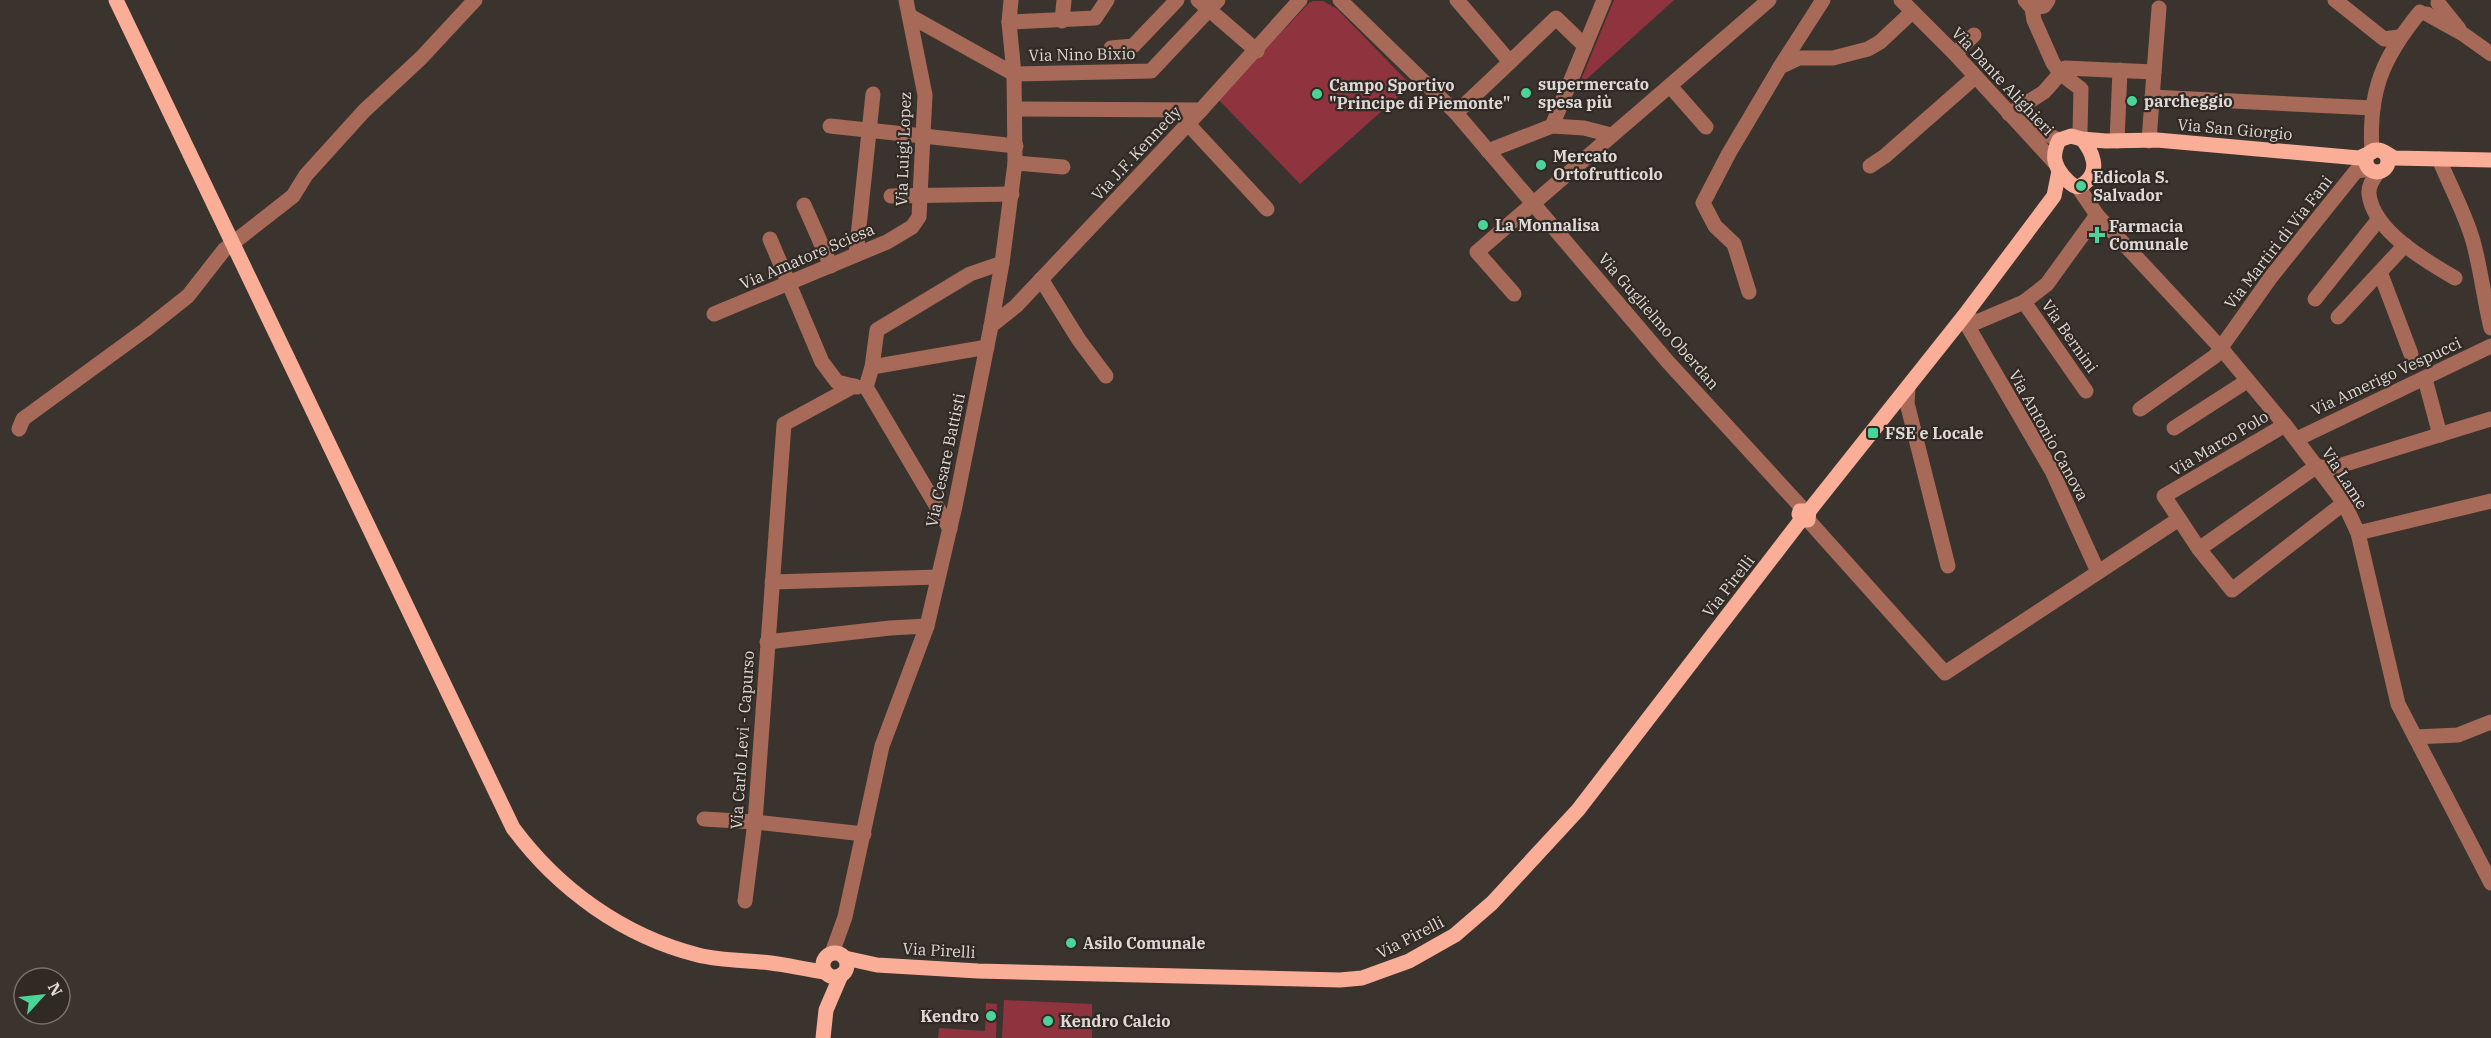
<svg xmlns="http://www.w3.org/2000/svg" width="2491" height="1038" font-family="'IBM Plex Serif',serif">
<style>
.green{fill:#8f333e}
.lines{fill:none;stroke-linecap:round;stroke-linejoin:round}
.minor{stroke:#a86a58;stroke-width:15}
.major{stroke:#faad97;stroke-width:15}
.poi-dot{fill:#4cd39a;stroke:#312924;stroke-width:2}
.labels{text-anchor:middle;stroke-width:4.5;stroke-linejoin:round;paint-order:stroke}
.street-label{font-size:16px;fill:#dfdad7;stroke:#312924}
.poi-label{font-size:16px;font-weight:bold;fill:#dfdad7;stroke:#312924;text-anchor:start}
</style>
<rect width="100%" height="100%" fill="#3b332e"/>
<!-- green -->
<g class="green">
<polygon points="1614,0 1674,0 1578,87"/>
<polygon points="1313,1 1323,1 1337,9 1411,85 1300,184 1218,99 1309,3"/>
<polygon points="1004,1000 1092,1004 1092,1038 1002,1038"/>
<polygon points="986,1003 997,1004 996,1038 938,1038 939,1028 985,1031"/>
</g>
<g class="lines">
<!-- minor -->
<g class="minor">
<polyline points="1198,0 1257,51"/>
<polyline points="1340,0 1456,113 1668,362 1803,509"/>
<polyline points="1457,0 1510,62 1556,18 1585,46"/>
<polyline points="1901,0 1955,54 2054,162"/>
<polyline points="2025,0 2032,8 2034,20 2053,63 2060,73 2081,89 2080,132 2082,139"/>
<polyline points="2335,0 2384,39 2399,37"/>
<polyline points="2438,3 2459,29"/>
<polyline points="2032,8 2044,6 2048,0"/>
<polyline points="2427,14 2463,34 2491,54"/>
<polyline points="910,16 1014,74 1151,71 1218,0"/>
<polyline points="1062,21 1064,0"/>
<polyline points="1009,22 1095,18 1107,0"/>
<polyline points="1111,48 1133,46 1177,0"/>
<polyline points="1955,54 1974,35"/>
<polyline points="1780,67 1823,0"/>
<polyline points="2154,72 2159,8"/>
<polyline points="1670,86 1706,127"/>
<polyline points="2152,97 2373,108"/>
<polyline points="1015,109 1201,110"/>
<polyline points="1456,113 1510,62"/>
<polyline points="2009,114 2044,92 2065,68 2154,72 2149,141"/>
<polyline points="2020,122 2059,140"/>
<polyline points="1188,124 1267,209"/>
<polyline points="830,126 1016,146"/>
<polyline points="1552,126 1584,128 1611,135"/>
<polyline points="2117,141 2120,70"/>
<polyline points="1488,151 1552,126 1604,0"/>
<path d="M2372,152C2368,91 2383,57 2420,12"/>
<path d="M2439,159C2450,186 2465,213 2473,241C2481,270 2484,299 2491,328"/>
<polyline points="1015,163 1063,167"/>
<polyline points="1870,166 1885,156 1975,77"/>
<path d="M2378,172C2374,178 2368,185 2369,194C2373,231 2426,261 2455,278"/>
<polyline points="2078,187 2097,215 2220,347 2285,425 2344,503 2358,533 2398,704 2491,883"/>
<polyline points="891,196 1012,194"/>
<polyline points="804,205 831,266"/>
<polyline points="770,239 822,362 837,382 857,387"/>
<polyline points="856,255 873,94"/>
<polyline points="2380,272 2411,354"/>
<polyline points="1041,279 1079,340 1106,376"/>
<polyline points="1749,292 1734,244 1715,226 1703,203 1729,153 1780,67 1799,58 1833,58 1868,49 1880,42 1912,12"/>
<polyline points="1514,294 1477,252 1769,0"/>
<polyline points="2315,299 2379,219"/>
<polyline points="2024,302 2086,391"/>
<polyline points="714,314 887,242 912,227 919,217 925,95 906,0"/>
<polyline points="1964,316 1977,322 2024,302 2047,284 2097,215"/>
<polyline points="2338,317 2405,245"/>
<polyline points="1963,318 2052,471 2098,572"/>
<polyline points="991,326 1016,306 1201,110 1300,0"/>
<polyline points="872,367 987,347"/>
<polyline points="2425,379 2440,435"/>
<polyline points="866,387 872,367 877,330 970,274 1002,263"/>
<polyline points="866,387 950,529"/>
<polyline points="1908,387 1907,403 1948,566"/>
<polyline points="2140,409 2215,356 2271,277 2356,171 2370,169"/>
<polyline points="2285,425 2164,496 2199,549 2232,590 2344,503"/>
<polyline points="2174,428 2247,381"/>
<polyline points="19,429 23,419 145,330 188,296 224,250 293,196 306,175 364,111 421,58 475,0"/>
<polyline points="2297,439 2491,346"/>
<polyline points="1808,520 1945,673 2179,519"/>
<polyline points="2358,533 2491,501"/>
<polyline points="2199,549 2317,466 2329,469 2491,419"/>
<polyline points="772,582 938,577"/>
<polyline points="767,642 890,628 927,626"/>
<polyline points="2415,737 2458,735 2491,722"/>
<polyline points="704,819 755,822 864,834"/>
<polyline points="745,901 755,822 784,424 854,386"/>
<polyline points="832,953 845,917 882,746 927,626 955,506 991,326 1002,263 1015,163 1014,74 1009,22 1011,0"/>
</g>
<!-- major -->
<g class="major">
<path d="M116,0L513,828C558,889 623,936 698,955C722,961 747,960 771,963C789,965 807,970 825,972"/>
<path d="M2082,139C2092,151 2100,169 2087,181C2084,184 2079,188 2075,186C2071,185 2067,180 2064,177C2053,164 2052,155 2059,140L2071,136L2082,139L2106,141L2157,140L2359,158L2372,152"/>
<circle cx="2377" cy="161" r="11"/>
<polyline points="2384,152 2394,158 2491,160"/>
<polyline points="1809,511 1800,511 1799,514 1801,520 1808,520 1809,511 1964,316 2054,196 2059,171"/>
<circle cx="835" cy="965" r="12"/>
<polyline points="845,958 877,965 978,971 1340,980 1362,978 1409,961 1455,935 1492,903 1578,810 1801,520"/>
<polyline points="823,1038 826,1010 841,975"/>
</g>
</g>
<!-- markers -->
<g class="poi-dot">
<circle cx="1526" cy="93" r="6"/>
<circle cx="1317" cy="94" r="6"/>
<circle cx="2132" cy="101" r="6"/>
<circle cx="1541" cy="165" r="6"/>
<circle cx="2081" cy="186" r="6"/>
<circle cx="1483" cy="225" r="6"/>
<path d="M2094 226h6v6h6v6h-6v6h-6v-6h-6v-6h6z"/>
<rect x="1867" y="427" width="12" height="12" rx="3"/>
<circle cx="1071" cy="943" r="6"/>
<circle cx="991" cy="1016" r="6"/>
<circle cx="1048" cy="1021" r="6"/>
</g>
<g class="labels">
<!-- street labels -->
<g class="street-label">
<text transform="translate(1082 54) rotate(-1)" y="6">Via Nino Bixio</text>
<text transform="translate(2003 81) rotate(47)" y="6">Via Dante Alighieri</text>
<text transform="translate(2235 129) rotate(5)" y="6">Via San Giorgio</text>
<text transform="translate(903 149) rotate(-88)" y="6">Via Luigi Lopez</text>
<text transform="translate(1136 153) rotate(-47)" y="6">Via J.F. Kennedy</text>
<text transform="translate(2278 242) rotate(-52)" y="6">Via Martiri di Via Fani</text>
<text transform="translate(807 256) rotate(-23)" y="6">Via Amatore Sciesa</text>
<text transform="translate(1659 321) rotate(49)" y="6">Via Guglielmo Oberdan</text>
<text transform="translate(2070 336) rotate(55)" y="6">Via Bernini</text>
<text transform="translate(2386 376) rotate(-25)" y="6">Via Amerigo Vespucci</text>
<text transform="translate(2049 435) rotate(61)" y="6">Via Antonio Canova</text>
<text transform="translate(2219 443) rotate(-31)" y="6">Via Marco Polo</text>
<text transform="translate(945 460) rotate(-78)" y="6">Via Cesare Battisti</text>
<text transform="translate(2345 478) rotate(57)" y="6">Via Lame</text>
<text transform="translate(1728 586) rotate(-52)" y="6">Via Pirelli</text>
<text transform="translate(742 740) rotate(-86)" y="6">Via Carlo Levi - Capurso</text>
<text transform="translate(1410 937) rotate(-27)" y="6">Via Pirelli</text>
<text transform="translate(939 950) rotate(3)" y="6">Via Pirelli</text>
</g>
<!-- poi labels -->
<g class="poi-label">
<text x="1538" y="90">supermercato<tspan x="1538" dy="18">spesa più</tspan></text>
<text x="1329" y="91">Campo Sportivo<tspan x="1329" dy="18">"Principe di Piemonte"</tspan></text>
<text x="2144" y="107">parcheggio</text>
<text x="1553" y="162">Mercato<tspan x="1553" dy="18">Ortofrutticolo</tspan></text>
<text x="2093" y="183">Edicola S.<tspan x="2093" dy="18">Salvador</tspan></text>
<text x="1495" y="231">La Monnalisa</text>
<text x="2109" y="232">Farmacia<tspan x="2109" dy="18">Comunale</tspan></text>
<text x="1885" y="439">FSE e Locale</text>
<text x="1083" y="949">Asilo Comunale</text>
<text x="979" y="1022" text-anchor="end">Kendro</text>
<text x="1060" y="1027">Kendro Calcio</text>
</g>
</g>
<!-- north arrow -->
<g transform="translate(42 996) rotate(63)"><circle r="28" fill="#312924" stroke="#77706c" stroke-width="1.5"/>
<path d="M0-4.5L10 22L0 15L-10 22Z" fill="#4cd39a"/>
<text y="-9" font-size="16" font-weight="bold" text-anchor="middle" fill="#dfdad7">N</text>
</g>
</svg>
